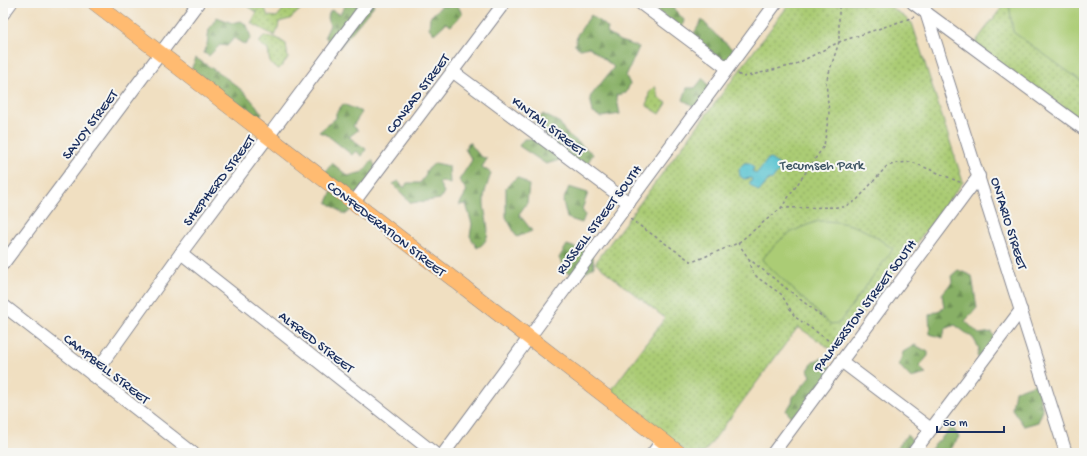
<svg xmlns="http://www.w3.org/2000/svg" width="1087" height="456" font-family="'Gochi Hand',sans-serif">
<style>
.green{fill:url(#green-dots);stroke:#637e69}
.forest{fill:url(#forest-firs);stroke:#527062}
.pitch{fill:#abcc74;stroke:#637e69}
.water{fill:#57c3d0;stroke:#397997}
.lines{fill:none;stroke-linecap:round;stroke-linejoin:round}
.minor-casing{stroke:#868790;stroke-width:14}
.major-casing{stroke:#868790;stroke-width:16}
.path{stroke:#868790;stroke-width:1.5;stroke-dasharray:3 3;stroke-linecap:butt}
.minor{stroke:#fff;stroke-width:12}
.major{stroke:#ffbb71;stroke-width:15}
.labels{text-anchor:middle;stroke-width:4;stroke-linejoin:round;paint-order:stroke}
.street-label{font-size:14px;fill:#1b2f5e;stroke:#f6f6f2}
.park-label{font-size:14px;fill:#3f5664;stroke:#f6f6f2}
</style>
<defs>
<pattern id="green-dots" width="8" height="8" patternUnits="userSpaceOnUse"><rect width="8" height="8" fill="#abcc74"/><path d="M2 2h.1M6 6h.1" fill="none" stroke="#8aa662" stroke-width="1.8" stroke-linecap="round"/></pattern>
<pattern id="forest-firs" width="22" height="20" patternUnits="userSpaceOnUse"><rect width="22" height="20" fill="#88b066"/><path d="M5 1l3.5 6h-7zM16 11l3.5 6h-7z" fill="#6e9057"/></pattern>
</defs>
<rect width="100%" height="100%" fill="#f6f6f2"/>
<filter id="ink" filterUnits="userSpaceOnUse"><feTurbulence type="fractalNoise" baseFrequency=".025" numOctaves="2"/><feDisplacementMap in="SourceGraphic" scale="8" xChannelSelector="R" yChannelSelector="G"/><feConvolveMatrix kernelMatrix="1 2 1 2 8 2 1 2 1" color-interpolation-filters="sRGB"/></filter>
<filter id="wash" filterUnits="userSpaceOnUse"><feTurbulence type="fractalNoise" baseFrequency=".012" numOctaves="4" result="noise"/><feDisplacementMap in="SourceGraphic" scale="16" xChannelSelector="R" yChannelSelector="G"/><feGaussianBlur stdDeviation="0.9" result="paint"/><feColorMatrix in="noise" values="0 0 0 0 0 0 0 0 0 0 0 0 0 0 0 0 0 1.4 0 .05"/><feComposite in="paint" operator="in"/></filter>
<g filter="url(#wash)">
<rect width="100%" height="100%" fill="#f0dfc1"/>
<!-- green -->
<g class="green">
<polygon points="284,3 301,3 302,8 290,19 279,22 278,29 275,36 251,23 257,12 248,7 250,4 263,4 268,16 277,17 286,6"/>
<polygon points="790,3 886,3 912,23 963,182 834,351 798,327 704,453 688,453 610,392 665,318 595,263"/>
<polygon points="1005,3 1084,3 1084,125 974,44"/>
<polygon points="264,36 277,38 286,44 288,58 279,69 270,64 268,50 259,43"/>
<polygon points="655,86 659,98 667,103 660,114 647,106 649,93"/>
</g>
<!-- forest -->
<g class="forest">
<polygon points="347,3 375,4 339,48 332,47 325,36 330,25 327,18 331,10 340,14"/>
<polygon points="445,3 459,3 458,6 462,14 451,26 446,23 434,34 429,28 430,17"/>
<polygon points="644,3 674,3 675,10 684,20 682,28"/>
<polygon points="591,15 608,28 607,33 620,41 639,47 626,76 630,84 626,93 616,95 620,114 601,117 593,113 590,97 614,67 589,47 580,49 575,45 577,35"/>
<polygon points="217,17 232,23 241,21 247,25 251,38 245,45 234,38 227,46 220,45 209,56 204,53 207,45 209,29"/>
<polygon points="702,20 716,35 737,53 728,63 701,46 693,35"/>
<path d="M196,58C220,74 247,89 262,114L256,122L189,74Z"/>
<polygon points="703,78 711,89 697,108 683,100 687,88 695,88"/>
<polygon points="343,104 362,112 353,126 358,130 349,137 366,149 362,156 356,151 352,155 327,135 319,132 336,118 336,113"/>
<polygon points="543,114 560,123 565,132 593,154 587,164 563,159 546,164 519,146 524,139 539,139 543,134 534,123"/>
<path d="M469,142L480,156L487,159L482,167L491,173C489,181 484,191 484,200C483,217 497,238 477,248L470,236L472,224L466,204L459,205L467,191L459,180L472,160L465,149Z"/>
<polygon points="372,160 380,176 366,195 352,193 348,186 344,190 355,207 345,215 327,202 335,185 324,174 332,163 348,176 363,172"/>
<polygon points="435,163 449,166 450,184 442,181 439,183 444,192 440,199 411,203 393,184 399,181 404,188 407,183 420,183 426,175 426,171"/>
<polygon points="517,177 529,185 527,203 519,214 532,231 517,237 506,217 506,187"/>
<polygon points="569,187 588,193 582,209 585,215 582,223 567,218 563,201"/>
<polygon points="567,245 585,251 593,258 594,267 578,276 566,272 559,258"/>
<polygon points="958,270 972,276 977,308 965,321 979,334 992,332 997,343 980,359 977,356 979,348 973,338 955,325 945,329 943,338 930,334 929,315 944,308 942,294 952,282 951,276"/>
<polygon points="915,345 928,352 928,356 919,366 926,374 911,378 899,365 903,352"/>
<polygon points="822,358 835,373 796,419 790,416 786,410 792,403 793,397 811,376 808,370 814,361"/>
<polygon points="1036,384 1043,410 1038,422 1024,426 1012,409 1015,391"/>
<polygon points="952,427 959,437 947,453 927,453"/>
<polygon points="907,435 917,446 910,453 892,453"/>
</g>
<!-- pitch -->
<g class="pitch">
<polygon points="1009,3 1084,3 1084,83 1013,32"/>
<path d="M819,221C852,221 867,230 893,249L839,323L830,324L762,260C780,237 791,230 819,221Z"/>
</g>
<!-- water -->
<polygon class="water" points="769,158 782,167 772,180 769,179 759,192 749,184 752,180 751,178 744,179 740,176 739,169 744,163 750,163 754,167 752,171 756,174"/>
</g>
<g filter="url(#ink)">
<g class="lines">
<!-- minor casing -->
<g class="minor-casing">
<g id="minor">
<polyline points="640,3 727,68"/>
<polyline points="913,3 1084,129"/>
<polyline points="923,3 1066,453"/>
<polyline points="3,14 11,3"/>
<polyline points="452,71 629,203"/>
<polyline points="354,202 504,3"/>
<polyline points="181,253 434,453"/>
<polyline points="3,264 198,3"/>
<polyline points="3,305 193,453"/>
<polyline points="841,361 931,429"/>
<polyline points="93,376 181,253 368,3"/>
<polyline points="444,453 776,3"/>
<polyline points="653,453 662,441"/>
<polyline points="773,453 979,176"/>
<polyline points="913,453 1021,310"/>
</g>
</g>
<!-- major casing -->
<g class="major-casing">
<polyline id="major" points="95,3 679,453"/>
</g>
<!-- path -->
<g class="path">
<polyline points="738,74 743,77 794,65 839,42 914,17"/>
<polyline points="781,208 843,207 856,201 887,166 898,163 912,162 962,183"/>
<polyline points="630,219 692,262 738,243 781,208 824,146 829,113 826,82 839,42 839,3"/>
<polyline points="738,243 749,259 824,318"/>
<polyline points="749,259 751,270 758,278 781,294 795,317 838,347"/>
</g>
<!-- minor -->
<use href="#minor" class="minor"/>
<!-- major -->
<use href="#major" class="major"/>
</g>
</g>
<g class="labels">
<!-- street labels -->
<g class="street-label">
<text transform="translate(417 93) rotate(-53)" y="5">CONRAD STREET</text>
<text transform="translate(89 124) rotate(-53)" y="5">SAVOY STREET</text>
<text transform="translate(549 125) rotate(37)" y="5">KINTAIL STREET</text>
<text transform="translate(218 180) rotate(-53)" y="5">SHEPHERD STREET</text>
<text transform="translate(598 219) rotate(-53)" y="5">RUSSELL STREET SOUTH</text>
<text transform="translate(1010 223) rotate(73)" y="5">ONTARIO STREET</text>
<text transform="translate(387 228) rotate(38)" y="5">CONFEDERATION STREET</text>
<text transform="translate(864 305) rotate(-53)" y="5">PALMERSTON STREET SOUTH</text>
<text transform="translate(317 341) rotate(38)" y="5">ALFRED STREET</text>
<text transform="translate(107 368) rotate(38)" y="5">CAMPBELL STREET</text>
</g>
<!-- park labels -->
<g class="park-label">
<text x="822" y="169">Tecumseh Park</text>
</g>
</g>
<!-- margin -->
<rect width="1087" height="456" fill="none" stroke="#f6f6f2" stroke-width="16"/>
<!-- scale -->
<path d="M937 426v6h67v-6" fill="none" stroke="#1b2f5e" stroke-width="2"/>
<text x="943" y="426" font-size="12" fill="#1b2f5e" stroke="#f6f6f2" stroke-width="3" paint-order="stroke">50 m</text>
</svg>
